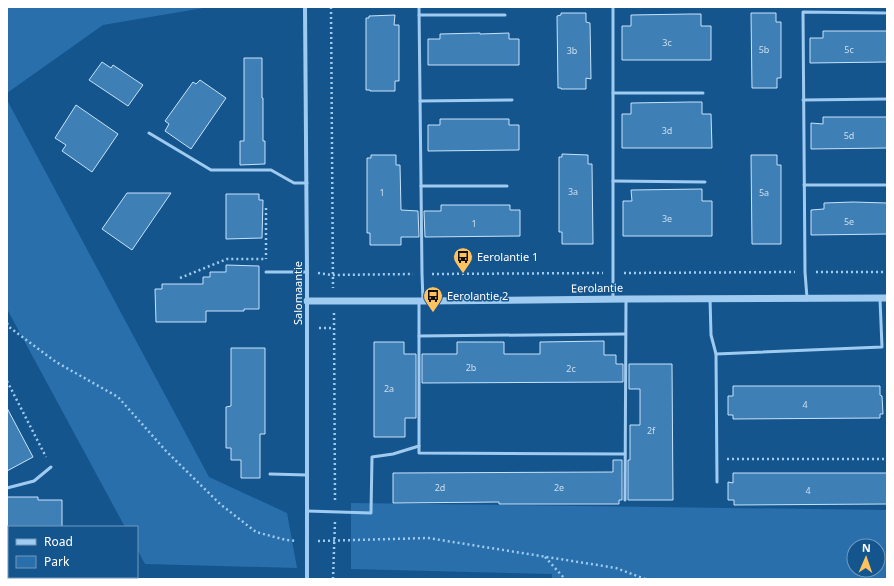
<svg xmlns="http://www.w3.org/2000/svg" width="894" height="586" font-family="'Noto Sans',sans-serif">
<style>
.green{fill:#286fac;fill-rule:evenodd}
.building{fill:#3e7fb6;stroke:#c7e3fb}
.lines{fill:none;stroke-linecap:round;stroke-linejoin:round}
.path{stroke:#a0cbf0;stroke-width:2.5;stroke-dasharray:2 3;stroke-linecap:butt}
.service{stroke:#a0cbf0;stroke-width:3}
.minor{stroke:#a0cbf0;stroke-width:4}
.tertiary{stroke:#a0cbf0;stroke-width:7}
.labels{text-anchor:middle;stroke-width:3;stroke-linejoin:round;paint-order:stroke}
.number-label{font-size:9px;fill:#cfdfed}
.poi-label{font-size:11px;fill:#fff;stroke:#15558e;text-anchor:start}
.street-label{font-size:11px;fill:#fff;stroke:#15558e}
</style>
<rect width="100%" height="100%" fill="#15558e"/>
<!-- green -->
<g class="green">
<polygon points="7,7 209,7 103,25 7,93"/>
<polygon points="7,100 209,477 287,513 297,568 145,564 137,549 137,527 125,527 7,309"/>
<path d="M351,503L887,510V579H552V574L351,569ZM854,546H878V570H854Z"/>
</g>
<!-- building -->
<g class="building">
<polygon points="561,13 586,13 586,22 590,23 591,79 586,78 586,89 561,89 561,88 558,88 557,16 561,15"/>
<polygon points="751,13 776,13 776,22 781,22 781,78 777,78 777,88 752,88"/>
<polygon points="690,14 701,14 701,26 711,26 711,60 622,60 622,26 631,26 631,15"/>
<polygon points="395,15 394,25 399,25 399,81 395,81 395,91 370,91 370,90 366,90 366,18 369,18 369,16"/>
<polygon points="823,31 887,31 887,62 810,63 810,38 823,38"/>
<polygon points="480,33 480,34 509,33 509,39 519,39 519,65 428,65 428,39 440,39 440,34"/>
<polygon points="244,58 262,58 262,98 263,98 263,141 265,141 265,164 240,165 240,141 244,141"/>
<polygon points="102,62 111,68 113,65 143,85 128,106 89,80"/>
<polygon points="200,80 226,98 191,149 165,131 169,124 165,121 193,82 196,84"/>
<polygon points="690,102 702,102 702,114 711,114 712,148 622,148 622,114 631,114 631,103"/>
<polygon points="76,105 118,134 92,172 62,151 66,145 55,138"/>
<polygon points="823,117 887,117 887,148 811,149 811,123 823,124"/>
<polygon points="440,119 509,119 509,125 519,125 519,150 428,151 428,125 440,125"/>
<polygon points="562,154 588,155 588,164 592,164 593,244 562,244 562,232 559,232 559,157 562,157"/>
<polygon points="371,155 396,155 396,165 400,165 401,210 418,211 419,237 401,237 401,245 370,245 370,233 367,233 367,158 371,158"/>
<polygon points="751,155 777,155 777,165 781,165 781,244 752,244"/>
<polygon points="702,189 702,201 712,201 712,236 623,236 623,201 632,201 631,190"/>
<polygon points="127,193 171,193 132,250 102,229"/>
<polygon points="226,194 259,194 259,200 263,200 262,238 226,239"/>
<polygon points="853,202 887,203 887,234 811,235 811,210 824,209 824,203"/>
<polygon points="441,205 510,205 510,210 520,210 520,236 425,237 424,211 441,211"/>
<polygon points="226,265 259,266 259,309 244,309 244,311 206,311 206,322 156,322 155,289 162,289 162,284 203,284 203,277 210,277 210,272 226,272"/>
<polygon points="604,341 604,355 616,355 616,364 623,364 623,382 422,383 422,354 457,354 457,342 504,342 504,354 540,354 540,342"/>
<polygon points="374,342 404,342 404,354 416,354 416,418 405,418 405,437 374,437"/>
<polygon points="231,348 265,348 265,434 260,434 260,478 241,478 241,460 231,460 231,448 226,448 226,407 231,406"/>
<polygon points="629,364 672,364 673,500 628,500 628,460 630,460 630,425 640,425 640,389 629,389"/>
<polygon points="733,386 880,386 880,395 882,396 883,414 880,414 880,418 733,419 733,415 728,415 728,396 733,396"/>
<polygon points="7,408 33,457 7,471"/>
<polygon points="613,460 622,460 622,500 619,500 619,504 499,504 499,502 393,503 393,473 613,472"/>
<polygon points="733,473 887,473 887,504 734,505 734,500 728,500 728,482 733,483"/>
<polygon points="7,497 38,497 38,500 62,500 62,527 7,527"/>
</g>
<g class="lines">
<!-- path -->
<g class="path">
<polyline points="331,7 333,288"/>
<polyline points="266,208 266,259"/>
<polyline points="816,272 887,272"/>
<polyline points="318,273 332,275 413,274"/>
<polyline points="624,273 795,272"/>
<polyline points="432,274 603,273"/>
<polyline points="180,278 227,259 266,259"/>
<polyline points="334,313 335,500"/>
<polyline points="7,323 9,327 56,362 118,397 166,451 220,504 256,532 286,540 297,541"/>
<polyline points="319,328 334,328"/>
<polyline points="7,381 46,457"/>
<polyline points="727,459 887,459"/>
<polyline points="318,541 428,538 616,568 645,579"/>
<polyline points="545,557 565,579"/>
<polyline points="333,579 335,521"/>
</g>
<!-- service -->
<g class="service">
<polyline points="419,7 422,274 423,301"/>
<polyline points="613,7 613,299"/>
<polyline points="419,15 505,15"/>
<polyline points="613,93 703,93"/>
<polyline points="803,100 887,99"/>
<polyline points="420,101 512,100"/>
<polyline points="149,133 211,170 271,170 294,183 307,183"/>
<polyline points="613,181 705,182"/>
<polyline points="804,185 887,185"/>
<polyline points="421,186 507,186"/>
<polyline points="266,272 307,272"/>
<polyline points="710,298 711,335 716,354 717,482"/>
<polyline points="807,298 805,272 803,12 885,13"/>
<polyline points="419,336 419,302"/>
<polyline points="716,354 882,347 880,299"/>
<polyline points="625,454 419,453 419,336 625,334"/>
<polyline points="270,474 307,475"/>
<polyline points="7,488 34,481 51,467"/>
<polyline points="625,500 626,299"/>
<polyline points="307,511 371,513 372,457 393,454 419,446"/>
</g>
<!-- minor -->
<polyline class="minor" points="305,7 307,272 307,579"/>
<!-- tertiary -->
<polyline class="tertiary" points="307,301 423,301 626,299 887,298"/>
</g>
<!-- icons -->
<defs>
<g id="bus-pin" transform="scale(1)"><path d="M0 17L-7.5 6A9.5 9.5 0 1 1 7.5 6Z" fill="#ffc25f" stroke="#15558e"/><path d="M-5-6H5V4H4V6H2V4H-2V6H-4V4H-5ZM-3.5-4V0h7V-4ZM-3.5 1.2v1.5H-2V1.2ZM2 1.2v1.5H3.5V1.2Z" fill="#111"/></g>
</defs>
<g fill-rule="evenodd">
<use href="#bus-pin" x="463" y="257"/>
<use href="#bus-pin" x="433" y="296"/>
</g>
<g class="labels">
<!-- number labels -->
<g class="number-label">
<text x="667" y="46">3c</text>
<text x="764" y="53">5b</text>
<text x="849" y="53">5c</text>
<text x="572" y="54">3b</text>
<text x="667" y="134">3d</text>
<text x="849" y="139">5d</text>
<text x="573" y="195">3a</text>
<text x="382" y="196">1</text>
<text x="764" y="196">5a</text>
<text x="667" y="222">3e</text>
<text x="849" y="225">5e</text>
<text x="474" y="227">1</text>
<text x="471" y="371">2b</text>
<text x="571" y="372">2c</text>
<text x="389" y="392">2a</text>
<text x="805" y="408">4</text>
<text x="651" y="434">2f</text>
<text x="440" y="491">2d</text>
<text x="559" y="491">2e</text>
<text x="808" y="494">4</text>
</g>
<!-- poi labels -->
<g class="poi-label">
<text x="477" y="261">Eerolantie 1</text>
<text x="447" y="300">Eerolantie 2</text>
</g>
<!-- street labels -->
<g class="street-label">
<text transform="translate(597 288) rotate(-1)" y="4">Eerolantie</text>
<text transform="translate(298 293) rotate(-90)" y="4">Salomaantie</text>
</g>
</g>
<!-- border -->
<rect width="894" height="586" fill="none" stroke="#ffffff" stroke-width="16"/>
<!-- legend -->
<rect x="8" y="526" width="130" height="52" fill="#15558e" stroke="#7399bb"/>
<rect x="16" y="539" width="20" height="6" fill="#a0cbf0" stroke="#7399bb"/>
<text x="44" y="546" font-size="12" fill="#ffffff">Road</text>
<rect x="16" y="556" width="20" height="12" fill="#286fac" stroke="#7399bb"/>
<text x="44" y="566" font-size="12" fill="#ffffff">Park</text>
<!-- north arrow -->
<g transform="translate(866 558) rotate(2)"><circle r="19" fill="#15558e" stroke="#7399bb"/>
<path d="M0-3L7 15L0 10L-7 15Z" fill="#ffc25f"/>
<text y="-6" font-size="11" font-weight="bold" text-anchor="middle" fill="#ffffff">N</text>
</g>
</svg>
